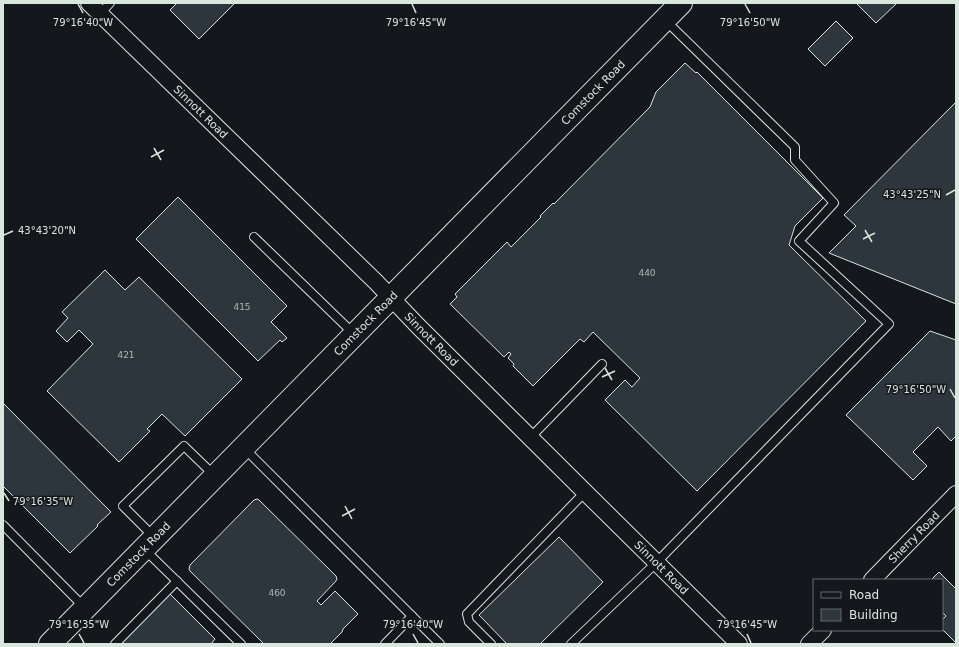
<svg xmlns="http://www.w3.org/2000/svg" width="959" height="647" font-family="'DejaVu Sans',sans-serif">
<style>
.building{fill:#2c363c;stroke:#d8e6dc}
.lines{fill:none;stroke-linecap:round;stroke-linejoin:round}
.lane-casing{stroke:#d8e6dc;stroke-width:10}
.street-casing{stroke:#d8e6dc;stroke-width:18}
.secondary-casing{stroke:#d8e6dc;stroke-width:24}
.lane{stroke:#14181c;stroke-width:8}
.street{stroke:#14181c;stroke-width:16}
.secondary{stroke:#14181c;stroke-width:22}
.ticks{fill:none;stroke:#d8e6dc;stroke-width:1.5}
.labels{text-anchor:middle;stroke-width:3;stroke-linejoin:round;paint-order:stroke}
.number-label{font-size:9px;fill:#adbab4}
.street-label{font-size:11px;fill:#d8e6dc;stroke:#14181c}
.ticks-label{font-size:10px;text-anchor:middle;fill:#d8e6dc;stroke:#14181c;stroke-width:3;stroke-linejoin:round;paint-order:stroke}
</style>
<rect width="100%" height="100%" fill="#14181c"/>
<!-- building -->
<g class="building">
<polygon points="177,3 235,3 199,39 170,10"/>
<polygon points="856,3 897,3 876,23"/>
<polygon points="836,21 853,38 825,66 808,49"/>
<polygon points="685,63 696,73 697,72 823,198 795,226 789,245 866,321 697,491 605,400 625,380 632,387 640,378 593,332 584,342 580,339 533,386 513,366 514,364 508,358 511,354 509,352 504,357 450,304 457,297 455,294 507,242 511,247 541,217 540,216 553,203 554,204 650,107 656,92"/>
<polygon points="956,102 956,304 829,253 856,226 844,215"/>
<polygon points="178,197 287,306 271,322 287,338 282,342 280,340 258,361 136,239"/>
<polygon points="105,270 125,290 139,277 242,379 185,436 162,414 147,429 150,431 119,462 47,391 93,344 79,330 67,342 56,331 68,318 62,312"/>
<polygon points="930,331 956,340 956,436 951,441 938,427 913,452 927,466 913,480 846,415"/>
<polygon points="3,403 111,512 97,525 98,526 70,553 3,486"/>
<polygon points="257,499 259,500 336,576 337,579 336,581 317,601 321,605 335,591 358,614 343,629 342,632 330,644 264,644 190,571 189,569 190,565 254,500"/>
<polygon points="559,537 603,582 540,644 507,644 479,615"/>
<polygon points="939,572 956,589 956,643 942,629 942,620 946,616 942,612 942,580 931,580"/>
<polygon points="169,593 215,639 211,644 119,644"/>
</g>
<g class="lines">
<!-- lane casing -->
<g class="lane-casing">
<g id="lane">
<polyline points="100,14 110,3"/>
<polyline points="254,237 354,334"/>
<polyline points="530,438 602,364"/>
<polyline points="244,448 440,644"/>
<polyline points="3,525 85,608"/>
<polyline points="154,537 123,506 184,446 215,476"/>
<polyline points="144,549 241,644"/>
<polyline points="115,644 177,581"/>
<polyline points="385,644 412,616"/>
<polyline points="491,644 469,622 467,614 585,492"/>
<polyline points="571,644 656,563 889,324 799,241 834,203 795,160 795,147 665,20"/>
</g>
</g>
<!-- street casing -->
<g class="street-casing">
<g id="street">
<path id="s1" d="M89,3L376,282L418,326L585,492L739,644"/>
<path id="s2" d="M872,580L956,494"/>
<polyline points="809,644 823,630"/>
</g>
</g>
<!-- secondary casing -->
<g class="secondary-casing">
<g id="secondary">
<path id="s3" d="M50,644L681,3"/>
</g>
</g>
<!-- lane -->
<use href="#lane" class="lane"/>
<!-- street -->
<use href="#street" class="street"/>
<!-- secondary -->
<use href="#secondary" class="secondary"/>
</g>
<!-- ticks -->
<path class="ticks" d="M78,4L83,13M412,4L416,13M745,4L750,13M154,148L161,160M151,157L164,150M946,195L955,190M865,230L872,242M4,235L13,231M863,239L875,233M605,368L612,380M602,377L615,371M950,389L955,398M4,493L9,501M345,506L352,519M342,516L355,509M79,634L84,643M413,634L418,643M747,634L751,643"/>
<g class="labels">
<!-- number labels -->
<g class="number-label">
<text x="647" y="276">440</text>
<text x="242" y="310">415</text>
<text x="126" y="358">421</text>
<text x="277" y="596">460</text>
</g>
<!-- street labels -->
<g class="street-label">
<text dy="4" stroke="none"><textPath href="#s3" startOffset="774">Comstock Road</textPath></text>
<text dy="4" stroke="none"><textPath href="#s1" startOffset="156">Sinnott Road</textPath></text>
<text dy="4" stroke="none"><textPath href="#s3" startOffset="450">Comstock Road</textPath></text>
<text dy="4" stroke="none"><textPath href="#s1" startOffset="480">Sinnott Road</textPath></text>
<text dy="4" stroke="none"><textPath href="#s2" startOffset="60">Sherry Road</textPath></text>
<text dy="4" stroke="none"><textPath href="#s3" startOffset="126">Comstock Road</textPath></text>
<text dy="4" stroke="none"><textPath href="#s1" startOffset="804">Sinnott Road</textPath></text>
</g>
</g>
<g class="ticks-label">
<text x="416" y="26">79°16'45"W</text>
<text x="750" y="26">79°16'50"W</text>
<text x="83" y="26">79°16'40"W</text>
<text x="912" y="198">43°43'25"N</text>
<text x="47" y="234">43°43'20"N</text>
<text x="916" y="393">79°16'50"W</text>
<text x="43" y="505">79°16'35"W</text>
<text x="79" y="628">79°16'35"W</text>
<text x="413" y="628">79°16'40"W</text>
<text x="747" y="628">79°16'45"W</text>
</g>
<!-- border -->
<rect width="959" height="647" fill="none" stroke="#d8e6dc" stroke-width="8"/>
<!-- legend -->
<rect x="813" y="579" width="130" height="52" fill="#14181c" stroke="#626a69"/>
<rect x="821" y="592" width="20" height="6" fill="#14181c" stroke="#626a69"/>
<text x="849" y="599" font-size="12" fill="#d8e6dc">Road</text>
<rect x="821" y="609" width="20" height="12" fill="#2c363c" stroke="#626a69"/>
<text x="849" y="619" font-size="12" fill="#d8e6dc">Building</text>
</svg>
